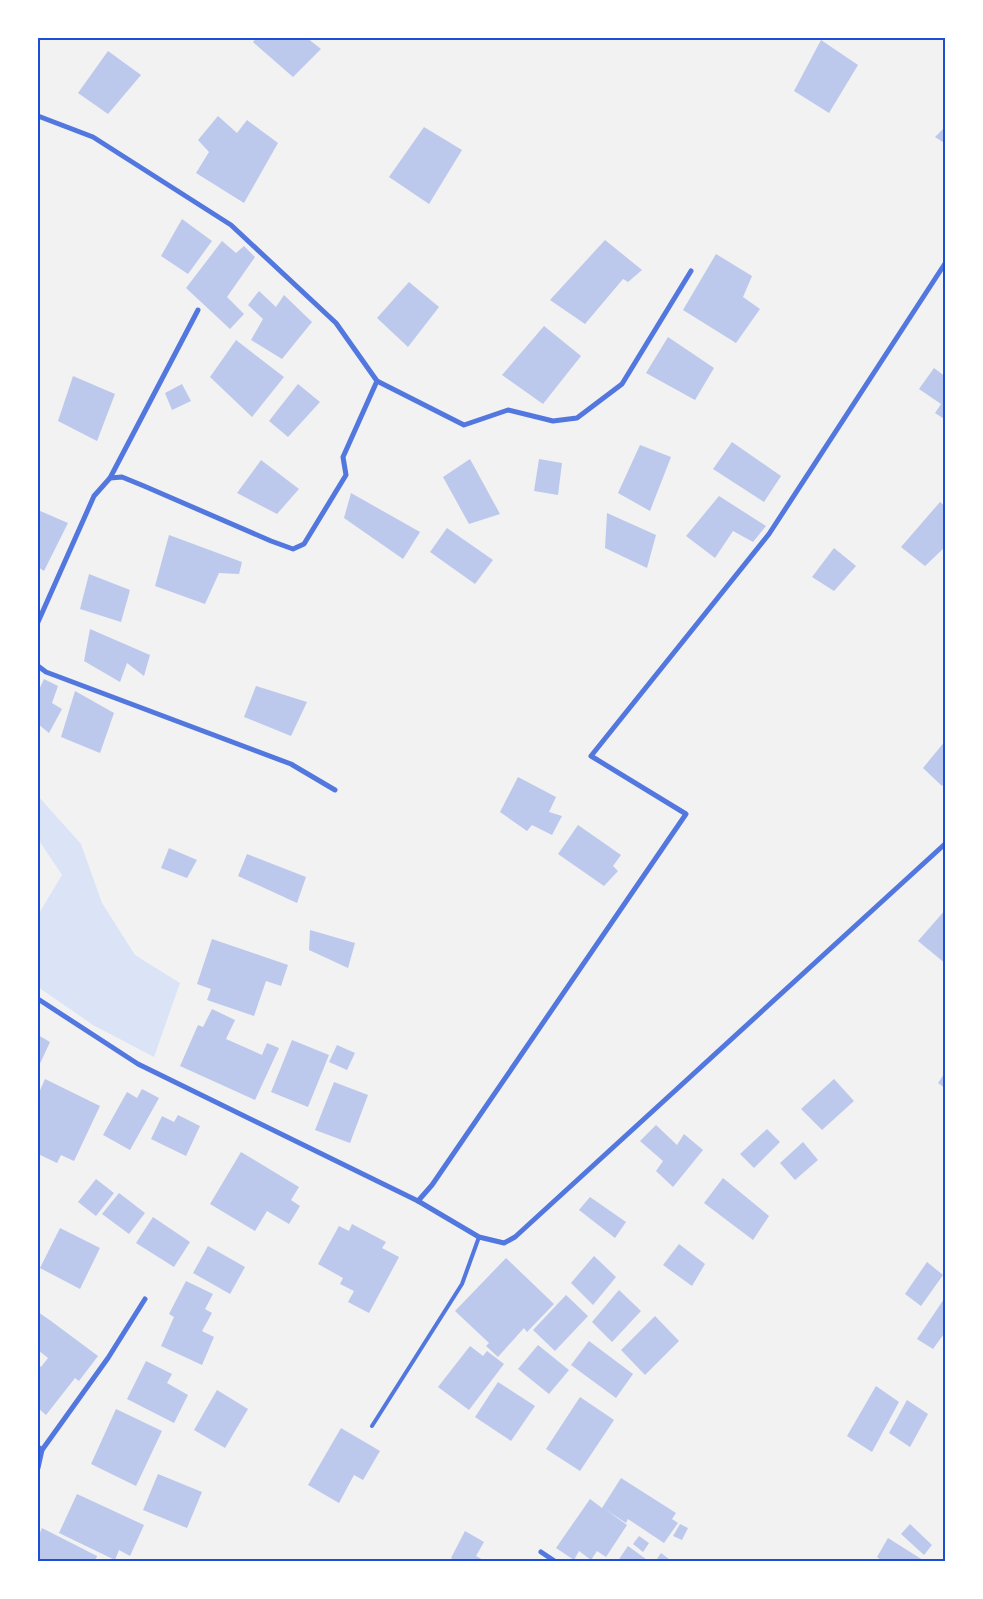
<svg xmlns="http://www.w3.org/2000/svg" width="983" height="1599" font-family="Lato,sans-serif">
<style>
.green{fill:#dbe4f7}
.building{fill:#bdc9ec}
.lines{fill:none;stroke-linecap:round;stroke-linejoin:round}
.service{stroke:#5277de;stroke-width:4}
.minor{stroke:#5277de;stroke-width:5}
.neatline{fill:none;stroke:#1d4ed8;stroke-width:2}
</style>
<rect width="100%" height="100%" fill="#f2f2f2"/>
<!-- green -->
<polygon class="green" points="38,796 81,844 102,903 135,955 180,983 154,1057 93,1025 38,987 38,915 62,875 38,839"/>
<!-- building -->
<g class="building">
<polygon points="256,38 307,38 321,49 293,77 253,42"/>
<polygon points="821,40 858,65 829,113 794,91"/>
<polygon points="108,51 141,75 108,114 78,93"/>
<polygon points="218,116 237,133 247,120 278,143 244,203 196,173 209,152 198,140"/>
<polygon points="946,126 946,144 935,137"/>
<polygon points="424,127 462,150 429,204 389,177"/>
<polygon points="182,219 212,241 188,274 161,256"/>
<polygon points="605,240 642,270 628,282 623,279 585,324 550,300"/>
<polygon points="222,241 236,253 244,246 255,257 227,297 244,314 230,329 186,288"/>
<polygon points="716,254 752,276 743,297 760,309 736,343 683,310"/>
<polygon points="409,282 439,307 408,347 377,318"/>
<polygon points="259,291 276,307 284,295 312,322 282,359 251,340 263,319 248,305"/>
<polygon points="544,326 581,356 543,404 502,375"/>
<polygon points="668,337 714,368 695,400 646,373"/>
<polygon points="236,340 284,377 252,417 210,377"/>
<polygon points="934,368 946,377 946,420 935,413 941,404 919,389"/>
<polygon points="73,376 115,394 97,441 58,421"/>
<polygon points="182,384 191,401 172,410 165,393"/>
<polygon points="298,384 320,402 288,437 269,421"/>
<polygon points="732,442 781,476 764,502 713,469"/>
<polygon points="640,445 671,457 650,511 618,493"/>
<polygon points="470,459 500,514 469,524 443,477"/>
<polygon points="539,459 562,463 558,495 534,491"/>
<polygon points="261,460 299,489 277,514 237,493"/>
<polygon points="351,493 420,532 403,559 344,518"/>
<polygon points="719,496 766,526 753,542 733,531 715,558 686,536"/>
<polygon points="940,502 946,507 946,546 925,566 901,547"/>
<polygon points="38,510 68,523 44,571 38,567"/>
<polygon points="607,513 656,535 647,568 605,548"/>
<polygon points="447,528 493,560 475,584 430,552"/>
<polygon points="169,535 242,562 239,574 219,573 205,604 155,586"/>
<polygon points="834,548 856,566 834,591 812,577"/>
<polygon points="89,574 130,590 121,622 80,609"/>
<polygon points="90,629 150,655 144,676 127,663 120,682 84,661"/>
<polygon points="44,679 58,686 52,703 62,709 49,733 38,724 38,692"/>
<polygon points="256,686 307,702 291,736 244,717"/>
<polygon points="75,691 114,713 100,753 61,737"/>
<polygon points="946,740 946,782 942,786 923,768"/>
<polygon points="518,777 556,797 549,812 562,816 552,835 532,825 527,831 500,812"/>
<polygon points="578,825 621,855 613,866 618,871 604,886 558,854"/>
<polygon points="169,848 197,860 187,878 161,868"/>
<polygon points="247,854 306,877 297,903 238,876"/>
<polygon points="946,909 946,964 918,941"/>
<polygon points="310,930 355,943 348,968 309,950"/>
<polygon points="212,939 288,965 281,986 266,981 254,1016 207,1000 211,989 197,984"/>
<polygon points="212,1009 235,1020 226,1039 262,1055 267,1043 279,1048 255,1100 180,1066 198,1025 203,1027"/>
<polygon points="38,1035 50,1042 38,1068"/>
<polygon points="292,1040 329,1055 308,1107 271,1092"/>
<polygon points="337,1045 355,1053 347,1070 329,1062"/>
<polygon points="946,1071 946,1089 938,1083"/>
<polygon points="45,1079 100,1106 74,1161 61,1155 57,1163 38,1154 38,1095"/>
<polygon points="834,1079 854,1101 822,1130 801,1109"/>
<polygon points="334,1082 368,1095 350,1143 315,1130"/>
<polygon points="142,1089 159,1098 130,1150 103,1135 127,1092 137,1098"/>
<polygon points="178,1115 200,1126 186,1156 151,1139 162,1116 174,1122"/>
<polygon points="656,1125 677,1145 684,1134 703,1150 673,1187 656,1171 663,1161 640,1141"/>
<polygon points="767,1129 780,1142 754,1168 740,1154"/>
<polygon points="803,1142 818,1160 795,1180 780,1163"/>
<polygon points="241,1152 299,1187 291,1200 300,1206 289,1224 267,1211 255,1231 210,1204"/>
<polygon points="723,1178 769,1216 753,1240 704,1203"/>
<polygon points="96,1179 114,1193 96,1216 78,1202"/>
<polygon points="119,1193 145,1213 129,1234 102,1214"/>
<polygon points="590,1197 626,1222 615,1238 579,1210"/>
<polygon points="153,1217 190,1242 174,1267 136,1243"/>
<polygon points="352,1224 386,1242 382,1248 399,1257 369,1313 348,1302 354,1291 340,1284 343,1278 318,1264 339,1226 349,1231"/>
<polygon points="60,1228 100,1248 80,1289 40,1268"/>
<polygon points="679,1244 705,1264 692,1286 663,1265"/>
<polygon points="208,1246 245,1267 230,1294 193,1273"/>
<polygon points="594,1256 616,1277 593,1305 571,1283"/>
<polygon points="506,1258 554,1304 527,1332 524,1328 498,1357 486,1346 489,1343 455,1311"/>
<polygon points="927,1262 943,1275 921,1306 905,1294"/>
<polygon points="186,1281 213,1294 205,1309 212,1313 202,1331 214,1337 202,1365 161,1346 174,1317 169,1314"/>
<polygon points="619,1290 641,1311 612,1342 592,1322"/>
<polygon points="566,1295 588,1316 555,1351 533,1330"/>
<polygon points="946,1296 946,1331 933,1349 917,1339"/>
<polygon points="38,1312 51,1321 98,1356 79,1381 75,1378 46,1415 38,1408 38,1364 41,1367 48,1358 38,1350"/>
<polygon points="655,1316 679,1341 645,1375 621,1350"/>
<polygon points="589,1341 633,1374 616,1398 571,1365"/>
<polygon points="538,1345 569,1370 549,1394 518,1369"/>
<polygon points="470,1346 483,1356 487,1351 504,1364 469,1410 438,1387"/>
<polygon points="146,1361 172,1374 167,1383 188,1395 174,1423 127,1399"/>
<polygon points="498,1382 535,1406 511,1441 475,1417"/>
<polygon points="876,1386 899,1402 872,1452 847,1436"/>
<polygon points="217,1390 248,1409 225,1448 194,1430"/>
<polygon points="580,1397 614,1420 580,1471 546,1449"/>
<polygon points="907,1400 928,1414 910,1447 889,1433"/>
<polygon points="116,1409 162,1431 136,1486 91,1464"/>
<polygon points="341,1428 380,1451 363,1480 354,1475 339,1503 308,1485"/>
<polygon points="158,1474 202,1492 187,1528 143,1510"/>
<polygon points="621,1478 676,1513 672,1519 678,1523 664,1543 628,1519 626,1523 605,1509 627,1525 606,1557 597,1551 591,1560 579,1551 574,1560 556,1548 590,1499 602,1508"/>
<polygon points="77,1494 144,1525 130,1556 119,1550 115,1560 59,1533"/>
<polygon points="680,1524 688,1528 682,1540 673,1536"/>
<polygon points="910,1524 932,1545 924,1555 901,1534"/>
<polygon points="42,1528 97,1556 95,1562 38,1562 38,1537"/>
<polygon points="465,1531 484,1542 476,1556 487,1562 457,1562 451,1558"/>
<polygon points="639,1536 649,1543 643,1552 633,1544"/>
<polygon points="888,1538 926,1562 884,1562 877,1557"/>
<polygon points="628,1546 650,1562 617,1562"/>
<polygon points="661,1553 673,1562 655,1562"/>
</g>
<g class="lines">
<!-- service -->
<polyline class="service" points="372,1426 462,1284 479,1237"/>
<!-- minor -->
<g class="minor">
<polyline points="38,116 93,137 231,225 336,323 377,381 464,425 508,410 553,421 577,418 622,384 691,271"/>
<polyline points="110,478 198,310"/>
<polyline points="38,622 94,496 110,478 122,477 144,486 271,541 293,549 304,544 346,475 343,457 377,381"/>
<polyline points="38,666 46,672 291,764 335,790"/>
<polyline points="38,999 138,1064 418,1201 479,1237 504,1243 515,1237 946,843"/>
<polyline points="418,1201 432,1185 686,814 591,756 769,534 946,262"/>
<polyline points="38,1447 42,1450 38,1468"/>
<polyline points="42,1450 108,1358 145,1299"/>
<polyline points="541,1552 556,1562"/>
</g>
</g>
<!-- border -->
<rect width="983" height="1599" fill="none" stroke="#ffffff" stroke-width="78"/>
<rect x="39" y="39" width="905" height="1521" class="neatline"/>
</svg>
